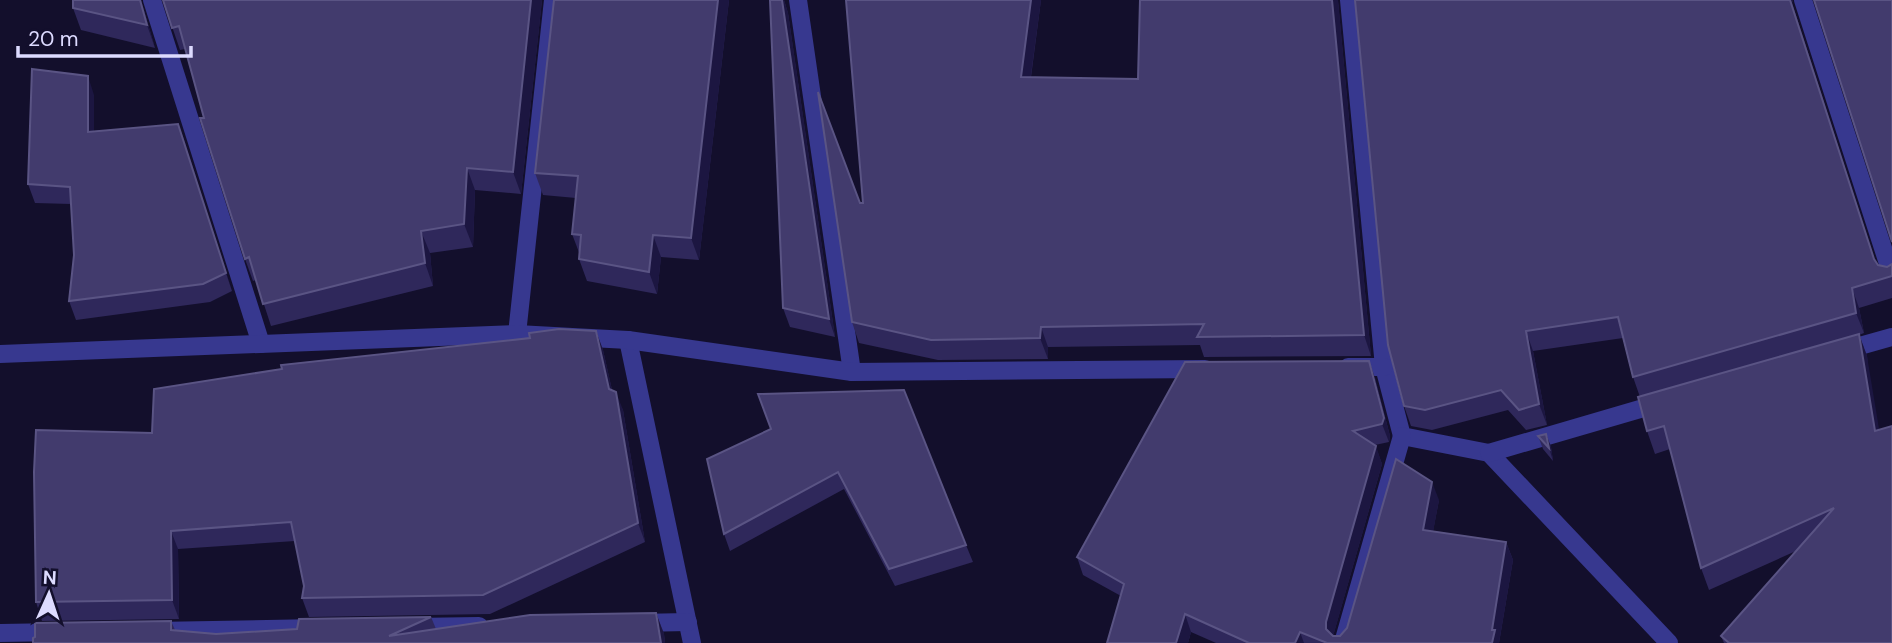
<svg xmlns="http://www.w3.org/2000/svg" width="1892" height="643" font-family="'DM Sans',sans-serif">
<style>
.lines{fill:none;stroke-linecap:round;stroke-linejoin:round}
.street{stroke:#37388f;stroke-width:18}
.wall{fill:#2f285b}
.shaded-wall{fill:#1c1641}
.building{fill:#423b6d;stroke:#5a5484;stroke-width:2}
</style>
<rect width="100%" height="100%" fill="#130f2c"/>
<g class="lines">
<!-- street -->
<g class="street">
<polyline points="152,0 261,344"/>
<polyline points="798,0 852,372"/>
<polyline points="1349,0 1384,367 1402,436 1489,453 1669,643"/>
<polyline points="1803,0 1892,276"/>
<polyline points="517,334 553,0"/>
<polyline points="628,340 692,643"/>
<polyline points="1842,351 1892,337"/>
<polyline points="0,354 517,334 628,340 852,372 1205,369"/>
<polyline points="1348,367 1384,367"/>
<polyline points="1489,453 1664,402"/>
<polyline points="637,623 688,622"/>
<polyline points="413,627 479,626"/>
<polyline points="154,631 318,628"/>
<polyline points="0,633 59,632"/>
<polyline points="1343,643 1402,436"/>
</g>
</g>
<!-- wall -->
<g class="wall">
<polygon points="141,0 155,48 81,30 73,8"/>
<polygon points="163,0 542,0 521,194 475,190 473,247 430,253 433,286 271,326 256,280 253,281 245,259 204,118 185,49 180,50"/>
<polygon points="554,0 729,0 699,260 661,257 657,294 587,281 579,259 580,255 572,234 576,198 543,195 535,173"/>
<polygon points="770,0 784,0 788,13 835,337 790,327 783,308"/>
<polygon points="846,0 1041,0 1031,77 1138,79 1338,1 1371,356 1204,357 1200,345 1048,347 1048,359 938,360 859,343 852,322 860,203 863,203"/>
<polygon points="1355,0 1793,0 1792,3 1875,261 1878,265 1887,267 1892,264 1892,298 1859,308 1864,333 1859,335 1867,356 1892,643 1724,643 1721,636 1796,551 1709,590 1701,568 1670,449 1655,454 1647,431 1640,397 1633,377 1623,338 1533,351 1547,425 1526,430 1508,410 1432,430 1411,426 1404,406"/>
<polygon points="94,95 94,131 178,124 232,291 210,302 76,320 69,301 74,255 71,204 35,203 28,184"/>
<polygon points="596,331 603,350 612,390 623,410 645,542 490,614 309,617 302,598 304,586 295,541 178,549 179,619 42,621 36,602 152,433 282,369"/>
<polygon points="1375,378 1390,436 1389,442 1375,445 1382,464 1333,636 1340,636 1347,628 1439,500 1433,531 1506,542 1513,560 1499,643 1216,643 1191,632 1188,643 1107,643 1121,596 1083,575 1077,557"/>
<polygon points="771,429 966,545 973,562 895,586 844,489 730,551 724,534"/>
<polygon points="1546,434 1551,447 1553,461 1543,449 1538,436"/>
<polygon points="656,613 664,634 665,643 33,643 171,621 175,630 216,634 297,629 431,617 436,629"/>
</g>
<!-- shaded-wall -->
<g class="shaded-wall">
<polygon points="140,0 141,0 155,48 147,25"/>
<polygon points="531,0 542,0 521,194 513,172"/>
<polygon points="718,0 729,0 699,260 691,238"/>
<polygon points="782,0 784,0 788,13 835,337 829,319"/>
<polygon points="1031,0 1041,0 1028,97 1021,77"/>
<polygon points="1332,0 1338,0 1371,356 1364,335"/>
<polygon points="1790,0 1793,0 1792,3 1881,279"/>
<polygon points="88,76 94,95 94,150 88,132"/>
<polygon points="178,124 185,142 232,291 226,273"/>
<polygon points="467,168 475,190 473,247 464,224"/>
<polygon points="421,231 430,253 433,286 425,263"/>
<polygon points="653,235 661,257 657,294 649,272"/>
<polygon points="1852,288 1859,308 1864,333 1856,313"/>
<polygon points="1041,327 1048,347 1048,359 1040,338"/>
<polygon points="596,331 603,350 616,408 609,389"/>
<polygon points="1526,331 1533,351 1547,425 1539,404"/>
<polygon points="1859,334 1867,356 1883,453 1875,431"/>
<polygon points="1369,361 1375,378 1390,436 1389,442 1382,424"/>
<polygon points="616,392 623,410 645,542 638,523"/>
<polygon points="1546,434 1551,447 1553,461 1549,448"/>
<polygon points="1376,446 1382,464 1332,640 1326,629 1326,622"/>
<polygon points="1432,482 1439,500 1430,548 1423,530"/>
<polygon points="171,531 178,549 179,619 172,600"/>
<polygon points="1506,542 1513,560 1499,643 1492,643 1492,630"/>
<polygon points="656,613 664,634 665,643 661,643"/>
<polygon points="1185,614 1191,632 1188,643 1176,643"/>
<polygon points="1300,632 1304,643 1295,643"/>
</g>
<!-- building -->
<g class="building">
<polygon points="73,0 140,0 147,25 73,8"/>
<polygon points="163,0 531,0 513,172 467,168 464,224 421,231 425,263 263,304 249,257 245,259 200,118 204,118 179,26 172,28"/>
<polygon points="554,0 718,0 691,238 653,235 649,272 579,259 581,235 572,234 578,176 535,173"/>
<polygon points="770,0 782,0 829,319 783,308"/>
<polygon points="846,0 1031,0 1021,77 1138,79 1140,0 1332,0 1364,335 1197,337 1204,324 1041,327 1040,338 931,340 852,322 818,92 860,203 863,203"/>
<polygon points="1355,0 1790,0 1874,259 1878,265 1887,267 1892,264 1892,276 1852,288 1856,313 1633,377 1618,317 1526,331 1539,404 1519,410 1501,390 1425,410 1404,406 1388,345"/>
<polygon points="1814,0 1892,0 1892,242"/>
<polygon points="32,69 88,76 88,132 178,124 226,273 203,284 69,301 74,255 70,187 28,184"/>
<polygon points="559,329 596,331 609,389 616,392 638,523 483,595 302,598 304,586 291,522 171,531 172,600 36,602 34,472 36,430 152,433 154,389 282,369 281,365 530,338 529,333"/>
<polygon points="1859,334 1875,431 1892,426 1892,643 1729,643 1721,636 1834,508 1701,568 1664,426 1647,431 1638,397"/>
<polygon points="1369,361 1384,418 1382,424 1353,431 1376,446 1326,622 1326,629 1333,636 1340,636 1347,628 1396,459 1432,482 1423,530 1506,542 1492,630 1495,630 1492,643 1327,643 1300,632 1295,643 1249,643 1185,614 1176,643 1107,643 1124,584 1077,557 1185,362"/>
<polygon points="904,390 966,545 889,569 838,472 724,534 707,459 771,429 758,394"/>
<polygon points="1546,434 1549,448 1538,436"/>
<polygon points="656,613 661,643 33,643 33,638 35,637 35,623 171,621 171,630 216,634 297,629 299,619 431,617 389,636 530,615"/>
</g>
<!-- north arrow -->
<g transform="translate(49 594) rotate(3)" stroke="#130f2c" stroke-width="5" paint-order="stroke">
<path d="M0-5L12 26L0 18L-12 26Z" fill="#dddbff"/>
<text y="-10" font-size="19" font-weight="bold" text-anchor="middle" fill="#dddbff">N</text>
</g>
<!-- scale -->
<path d="M18 46v10h173v-10" fill="none" stroke="#dddbff" stroke-width="3.5"/>
<text x="28" y="46" font-size="21" fill="#dddbff" stroke="#130f2c" stroke-width="5" paint-order="stroke">20 m</text>
</svg>
